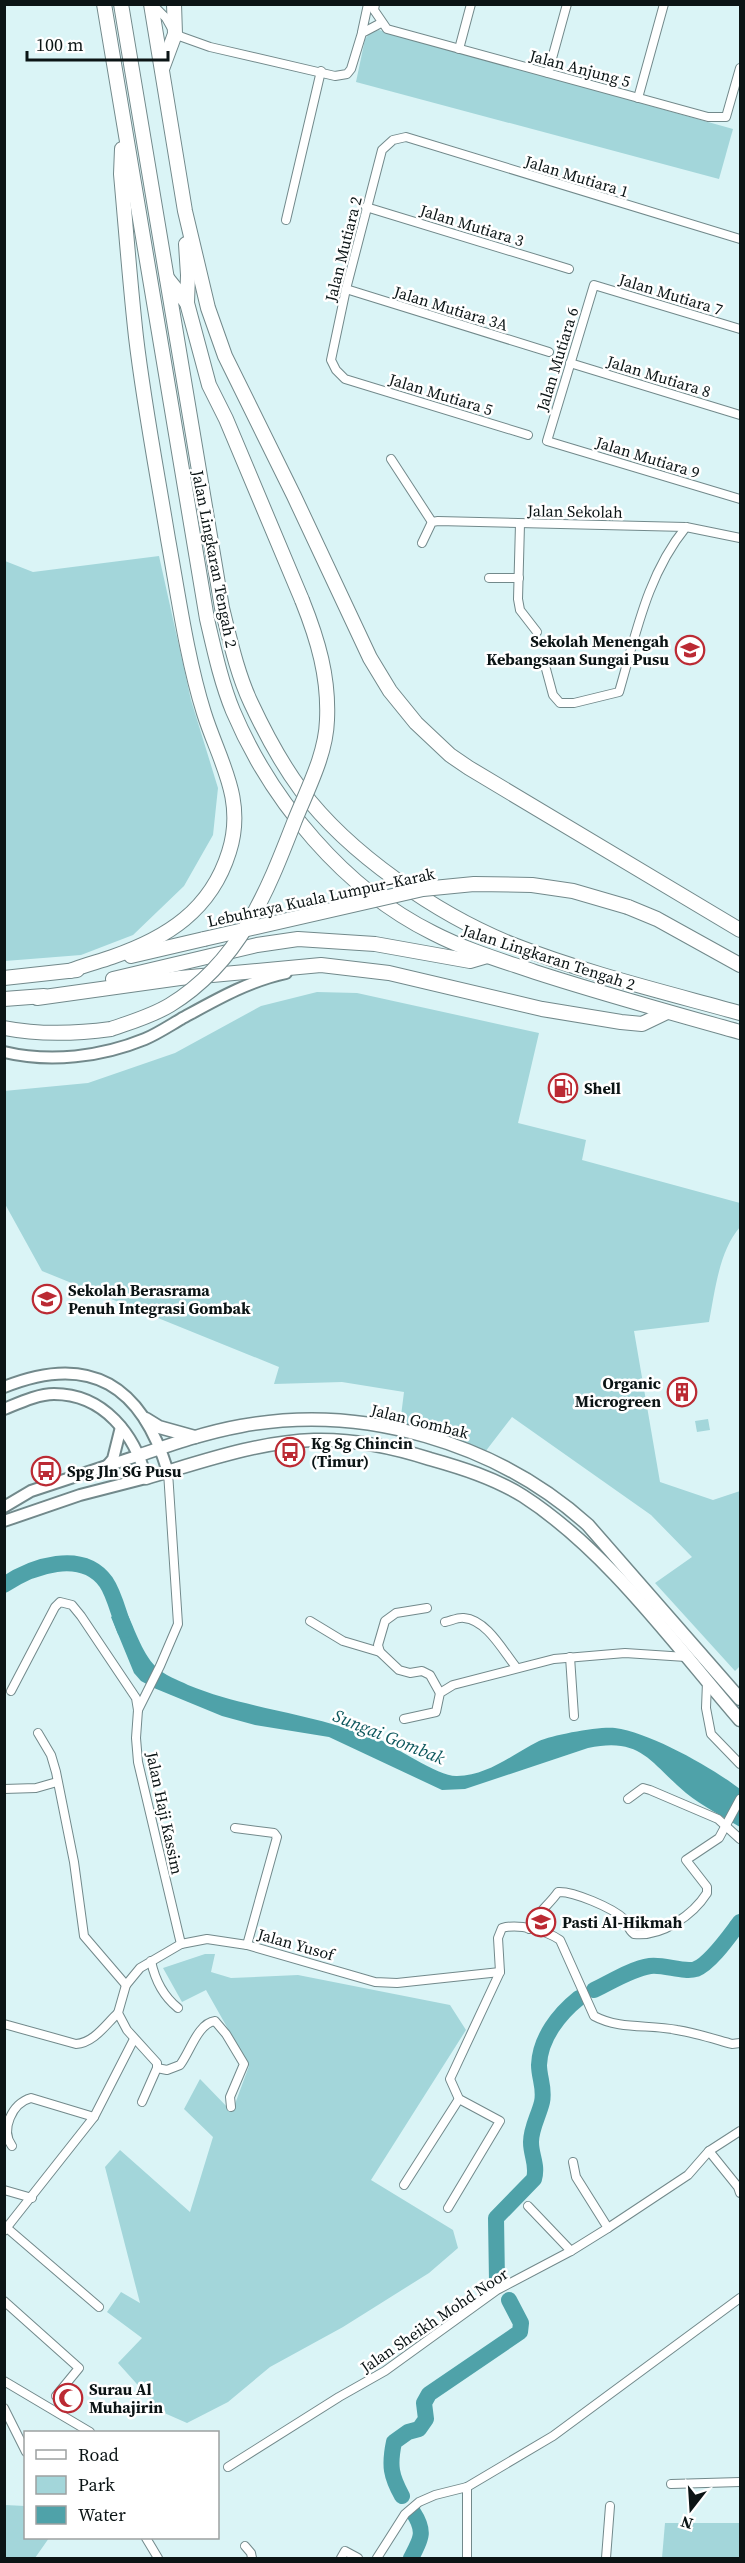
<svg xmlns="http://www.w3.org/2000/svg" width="745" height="2563" font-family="'Source Serif 4',serif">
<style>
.green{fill:#a3d6da}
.water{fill:#4fa2a9}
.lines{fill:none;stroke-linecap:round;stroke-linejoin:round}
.river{stroke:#4fa2a9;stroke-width:16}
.street-casing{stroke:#72898b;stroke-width:10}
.secondary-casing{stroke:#72898b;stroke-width:14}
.primary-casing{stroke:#72898b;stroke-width:15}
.highway-casing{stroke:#72898b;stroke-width:16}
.street{stroke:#fff;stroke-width:8}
.secondary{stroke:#fff;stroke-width:10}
.primary{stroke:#fff;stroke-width:12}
.highway{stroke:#fff;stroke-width:14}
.highway-bridge-casing{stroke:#72898b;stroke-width:16;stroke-linecap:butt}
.highway-bridge{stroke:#fff;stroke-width:14}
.labels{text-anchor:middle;stroke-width:5;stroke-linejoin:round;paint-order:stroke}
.street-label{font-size:16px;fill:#0b1415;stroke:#fff}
.poi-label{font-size:16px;font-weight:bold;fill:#0b1415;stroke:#fff;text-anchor:start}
.water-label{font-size:18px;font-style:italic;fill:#0e575d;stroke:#fff}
</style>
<rect width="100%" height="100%" fill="#daf4f6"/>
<!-- green -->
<g class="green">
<polygon points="379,30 733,129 719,179 356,82 365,39 371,32"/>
<polygon points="159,556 191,700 218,788 213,835 184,886 133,935 81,955 5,961 5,561 33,572"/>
<path d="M317,992L357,993L539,1033L518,1123L586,1140L582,1160L740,1203V1227C719,1251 715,1291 709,1322L634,1331L660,1482L713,1500L740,1491V1666L735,1671L655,1583L692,1557L651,1515L512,1417L485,1452L446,1434L400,1424L404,1392L342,1382L274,1384L279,1367L42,1271L5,1204L4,1091L88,1083L175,1053L261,1006Z"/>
<polygon points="708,1419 710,1430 697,1432 695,1421"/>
<polygon points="205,1954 215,1954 211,1972 231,1978 298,1975 450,2005 466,2030 371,2180 453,2230 458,2248 429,2273 343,2327 270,2367 228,2402 187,2423 162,2412 118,2363 142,2338 107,2312 121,2292 140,2303 105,2167 120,2150 190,2212 213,2137 184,2109 200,2079 232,2112 249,2066 206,1990 182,2002 163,1968"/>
<polygon points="5,2505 25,2506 26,2538 49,2538 35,2558 5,2558"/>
<polygon points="665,2523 740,2523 740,2558 662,2558"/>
</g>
<!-- water -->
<path class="water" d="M124,1607C134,1626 141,1652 156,1667C164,1675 178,1680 188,1685C239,1706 293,1711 345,1728C355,1731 366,1733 375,1737C394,1746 439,1777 457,1776C489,1775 511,1755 539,1741C552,1735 600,1726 615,1728C651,1733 711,1767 740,1789V1827C722,1816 702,1806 686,1793C649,1762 642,1737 588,1748L465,1789L442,1790L329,1737L255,1725L222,1716L154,1688L141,1681L134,1673L111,1617Z"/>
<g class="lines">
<!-- river -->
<g class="river">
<path d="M4,1585C32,1566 82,1549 106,1582C115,1595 119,1616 125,1630"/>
<path d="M594,1990C611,1982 631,1969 650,1966C664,1964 684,1973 696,1969C711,1963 730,1935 740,1922"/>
<path d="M497,2281L496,2218L534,2179C538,2165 531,2156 531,2142C531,2128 539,2115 542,2102C545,2088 539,2078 539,2065C540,2038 559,2014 579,1998"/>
<path d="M402,2496C391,2476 389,2466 394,2442L408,2432L419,2429L426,2419L424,2403L429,2394L520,2332L521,2323L509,2300"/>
<path d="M411,2558C421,2539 426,2532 413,2512"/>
</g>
<!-- street casing -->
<g class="street-casing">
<g id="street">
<polyline points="375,4 374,10 387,29 708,117 726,117 740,68"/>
<polyline points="153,5 166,18 175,34 182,37 210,47 335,76 347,74 351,69 362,33 381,23"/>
<polyline points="362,32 368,4"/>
<polyline points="459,49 471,4"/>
<polyline points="548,73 567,4"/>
<polyline points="638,98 664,4"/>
<polyline points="366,207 569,269"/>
<polyline points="286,220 321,71"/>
<polyline points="346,289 549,352"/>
<polyline points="740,329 594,285 547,441 740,499"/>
<polyline points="570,363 740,415"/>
<polyline points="528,435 345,379 336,370 331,360 346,289 382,150 393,140 406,137 740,239"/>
<polyline points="391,459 432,522"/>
<polyline points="520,524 518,599 520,610 537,632"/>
<polyline points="422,543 432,522 438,521 686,527 740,538"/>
<polyline points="489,578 519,578"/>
<path d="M546,669L553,695L560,703H574L619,692C636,634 647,575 686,527"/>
<polyline points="427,1608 396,1613 385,1621 378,1645 380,1652 399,1670 410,1673 422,1671 430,1675 440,1693"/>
<polyline points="310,1621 343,1641 380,1652"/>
<path d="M445,1622C451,1621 458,1617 464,1618C487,1620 503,1651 516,1667"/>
<polyline points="570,1657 574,1716"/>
<polyline points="707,1682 706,1708 711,1734 740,1764"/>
<polyline points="11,1691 55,1607 60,1602 72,1605 81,1616 136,1698 138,1710 136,1738 138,1762 181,1944"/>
<polyline points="138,1710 160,1666 178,1624 168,1472"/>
<polyline points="404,1719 436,1712 440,1693 453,1685 554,1659 625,1653 686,1657"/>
<polyline points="38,1733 51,1755 56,1772 74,1862 84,1936 126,1985"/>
<polyline points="4,1789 36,1788 57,1782"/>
<polyline points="628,1799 643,1788 650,1790 718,1819 740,1839"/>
<polyline points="235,1828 274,1833 277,1837 247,1945"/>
<path d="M529,1929C533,1917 550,1904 558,1892C573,1891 613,1908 624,1919C628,1924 628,1930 634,1934C662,1937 693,1915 707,1893V1887L686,1860L719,1838L740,1799"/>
<path d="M151,1961C155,1980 163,1996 178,2008"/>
<path d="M4,2024L76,2044C94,2043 106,2024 118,2013"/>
<path d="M157,2068L167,2070L180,2065C190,2052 198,2023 215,2021L226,2034L244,2064L230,2097L231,2107"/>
<polyline points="142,2102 157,2068 157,2063 127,2030 118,2013 126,1985 140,1968 181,1944 207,1939 247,1945 375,1982 397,1983 500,1972"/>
<path d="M12,2146C0,2130 12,2103 31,2098L94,2117"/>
<polyline points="709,2151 738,2187 740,2193"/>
<polyline points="573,2162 576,2177 608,2228"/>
<polyline points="404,2185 459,2099"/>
<polyline points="4,2190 32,2198"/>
<polyline points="528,2206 571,2251"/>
<path d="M448,2208L500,2121L459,2099L450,2079L500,1972L498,1938L502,1928C519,1923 547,1931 560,1940L594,2016C620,2030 649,2024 677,2030C696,2033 714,2039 732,2044L740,2043"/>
<polyline points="7,2228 99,2307"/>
<polyline points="4,2231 94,2117 134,2039"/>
<polyline points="4,2301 79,2368 56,2396"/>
<polyline points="4,2381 90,2432"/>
<polyline points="4,2408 26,2452"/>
<polyline points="228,2467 339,2397 385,2371 497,2290 571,2251 608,2228 688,2175 709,2151 740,2131"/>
<polyline points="671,2484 740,2482"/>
<polyline points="467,2487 467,2558"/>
<polyline points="146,2538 158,2558"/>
<polyline points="245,2546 251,2553 252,2558"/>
<polyline points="341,2558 345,2551 358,2558"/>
<polyline points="377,2558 405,2514 419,2502 435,2495 467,2487 553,2436 740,2298"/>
<polyline points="606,2558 610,2506"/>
</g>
</g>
<!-- secondary casing -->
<g class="secondary-casing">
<g id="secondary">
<path d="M4,1052C50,1063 101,1057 145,1039C157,1034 169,1026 181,1019C214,1001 248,981 286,973"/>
<path d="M4,1387C91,1352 142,1386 168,1472"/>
<path d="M4,1409C19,1403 38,1394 54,1394C104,1394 135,1435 146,1478L80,1495L4,1521"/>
<polyline points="107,1466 113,1459 121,1427"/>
<polyline points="4,1507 31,1491 140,1455"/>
</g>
</g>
<!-- primary casing -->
<g class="primary-casing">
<g id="primary">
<polyline points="146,1419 159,1427 195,1437"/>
<path d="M140,1455C172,1444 207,1432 241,1426C363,1403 497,1443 588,1525L740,1699"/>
<path d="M146,1478C201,1462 256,1442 314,1440C354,1439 393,1447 430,1459C462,1468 494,1478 523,1496C607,1550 675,1645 740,1720"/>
</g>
</g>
<!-- highway casing -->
<g class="highway-casing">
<g id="highway">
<path d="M104,4L207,619C214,649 221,682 233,711C271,801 344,889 433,933C466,950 500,960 535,972C603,994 672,1013 740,1032"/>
<path d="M121,4L222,608C230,640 237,673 251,703C265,733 281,763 301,790C349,854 437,914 511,944C585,973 664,992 740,1013"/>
<polyline points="151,4 185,211 208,308 225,356 294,496 370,658 390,691 416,723 450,755 469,768 740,930"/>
<polyline points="162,69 175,34 174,4"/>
<polyline points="186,244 188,275 187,303"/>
<polyline points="167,278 187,303 209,385 226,419 302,600"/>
<polyline points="628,907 657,919 740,965"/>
<polyline points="131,956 204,939"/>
<path d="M70,971C84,965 98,962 112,957C167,938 211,910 229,852C246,799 219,761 204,713C187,659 178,594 168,539C157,472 144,405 136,337C130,283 126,229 121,174L122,149"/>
<polyline points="4,978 77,970"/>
<polyline points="113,979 257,945 298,939 375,944 470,961 487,956"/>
<polyline points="37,998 180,978 321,965 389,973 542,1009 621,1022 642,1024 667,1012"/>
<polyline points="4,999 44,996"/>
<path d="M4,1028C40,1035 74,1034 111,1029"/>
</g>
</g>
<!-- street -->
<use href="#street" class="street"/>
<!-- secondary -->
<use href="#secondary" class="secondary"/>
<!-- primary -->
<use href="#primary" class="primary"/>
<!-- highway -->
<use href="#highway" class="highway"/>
<!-- highway-bridge casing -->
<g class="highway-bridge-casing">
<g id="highway-bridge">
<polyline points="204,939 423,889 474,884 532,885 573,891 628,907"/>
<path d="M111,1029C131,1022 152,1016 170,1005C240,962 267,892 295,820C308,788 326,754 327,720C329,677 318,640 302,600"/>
</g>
</g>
<!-- highway-bridge -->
<use href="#highway-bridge" class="highway-bridge"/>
</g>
<!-- icons -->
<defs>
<g id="school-ring" transform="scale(1.5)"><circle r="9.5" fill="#fff" stroke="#bb2a33" stroke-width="1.5"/><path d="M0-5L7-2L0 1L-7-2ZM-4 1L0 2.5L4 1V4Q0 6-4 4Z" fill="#bb2a33"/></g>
<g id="fuel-ring" transform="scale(1.5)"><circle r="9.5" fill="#fff" stroke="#bb2a33" stroke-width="1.5"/><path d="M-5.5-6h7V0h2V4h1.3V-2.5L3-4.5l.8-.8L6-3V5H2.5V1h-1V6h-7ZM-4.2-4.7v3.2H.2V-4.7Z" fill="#bb2a33"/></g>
<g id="building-ring" transform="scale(1.5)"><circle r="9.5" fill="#fff" stroke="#bb2a33" stroke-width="1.5"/><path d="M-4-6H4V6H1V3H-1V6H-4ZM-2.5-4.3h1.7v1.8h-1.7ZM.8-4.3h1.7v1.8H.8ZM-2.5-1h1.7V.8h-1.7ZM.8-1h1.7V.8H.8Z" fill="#bb2a33"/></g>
<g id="bus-ring" transform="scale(1.5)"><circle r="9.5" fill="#fff" stroke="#bb2a33" stroke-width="1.5"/><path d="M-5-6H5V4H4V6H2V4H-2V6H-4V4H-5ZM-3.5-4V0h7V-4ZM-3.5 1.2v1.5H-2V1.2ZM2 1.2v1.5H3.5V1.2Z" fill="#bb2a33"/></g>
<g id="mosque-ring" transform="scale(1.5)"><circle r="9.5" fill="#fff" stroke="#bb2a33" stroke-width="1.5"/><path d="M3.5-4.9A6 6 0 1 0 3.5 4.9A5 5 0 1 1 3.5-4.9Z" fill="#bb2a33"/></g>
</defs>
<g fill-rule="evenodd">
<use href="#school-ring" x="690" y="650"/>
<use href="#fuel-ring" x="563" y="1088"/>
<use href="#school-ring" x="47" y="1299"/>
<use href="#building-ring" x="682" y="1392"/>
<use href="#bus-ring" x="290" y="1452"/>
<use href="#bus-ring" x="46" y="1471"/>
<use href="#school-ring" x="541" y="1922"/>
<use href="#mosque-ring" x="68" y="2398"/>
</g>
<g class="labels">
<!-- street labels -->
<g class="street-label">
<text transform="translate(580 68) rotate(15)" y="6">Jalan Anjung 5</text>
<text transform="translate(577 176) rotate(17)" y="6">Jalan Mutiara 1</text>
<text transform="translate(472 225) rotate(17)" y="6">Jalan Mutiara 3</text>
<text transform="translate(343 249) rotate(-76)" y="6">Jalan Mutiara 2</text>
<text transform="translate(671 294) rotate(17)" y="6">Jalan Mutiara 7</text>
<text transform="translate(451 308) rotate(17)" y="6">Jalan Mutiara 3A</text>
<text transform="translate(557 359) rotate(-73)" y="6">Jalan Mutiara 6</text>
<text transform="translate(659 376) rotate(17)" y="6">Jalan Mutiara 8</text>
<text transform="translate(441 394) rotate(17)" y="6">Jalan Mutiara 5</text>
<text transform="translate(648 457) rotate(17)" y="6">Jalan Mutiara 9</text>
<text transform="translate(575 511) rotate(1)" y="6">Jalan Sekolah</text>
<text transform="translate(215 559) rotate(79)" y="6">Jalan Lingkaran Tengah 2</text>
<text transform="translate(321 897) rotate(-12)" y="6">Lebuhraya Kuala Lumpur–Karak</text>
<text transform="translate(549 957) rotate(18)" y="6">Jalan Lingkaran Tengah 2</text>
<text transform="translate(420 1421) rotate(14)" y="6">Jalan Gombak</text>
<text transform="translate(165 1813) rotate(78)" y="6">Jalan Haji Kassim</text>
<text transform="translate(296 1944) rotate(16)" y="6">Jalan Yusof</text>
<text transform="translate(434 2320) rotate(-34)" y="6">Jalan Sheikh Mohd Noor</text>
</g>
<!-- poi labels -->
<g class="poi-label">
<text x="669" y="647" text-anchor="end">Sekolah Menengah<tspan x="669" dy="18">Kebangsaan Sungai Pusu</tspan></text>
<text x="584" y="1094">Shell</text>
<text x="68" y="1296">Sekolah Berasrama<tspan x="68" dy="18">Penuh Integrasi Gombak</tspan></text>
<text x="661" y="1389" text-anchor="end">Organic<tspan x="661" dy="18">Microgreen</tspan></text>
<text x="311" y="1449">Kg Sg Chincin<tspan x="311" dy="18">(Timur)</tspan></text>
<text x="67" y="1477">Spg Jln SG Pusu</text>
<text x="562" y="1928">Pasti Al-Hikmah</text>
<text x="89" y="2395">Surau Al<tspan x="89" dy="18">Muhajirin</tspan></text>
</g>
<!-- water labels -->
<g class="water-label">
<text transform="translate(389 1737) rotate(22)" y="6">Sungai Gombak</text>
</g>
</g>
<!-- border -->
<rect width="745" height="2563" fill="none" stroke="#0b1415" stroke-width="12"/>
<!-- legend -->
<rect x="24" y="2431" width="195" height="108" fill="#ffffff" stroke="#9da1a1" stroke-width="1.5"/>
<rect x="36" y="2450" width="30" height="9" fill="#ffffff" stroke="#9da1a1" stroke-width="1.5"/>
<text x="78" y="2461" font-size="18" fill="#0b1415">Road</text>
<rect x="36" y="2476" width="30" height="18" fill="#a3d6da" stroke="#9da1a1" stroke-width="1.5"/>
<text x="78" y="2491" font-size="18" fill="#0b1415">Park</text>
<rect x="36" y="2506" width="30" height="18" fill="#4fa2a9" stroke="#9da1a1" stroke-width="1.5"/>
<text x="78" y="2521" font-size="18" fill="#0b1415">Water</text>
<!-- north arrow -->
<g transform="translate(691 2509) rotate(197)" stroke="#ffffff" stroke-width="4.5" paint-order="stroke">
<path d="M0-4.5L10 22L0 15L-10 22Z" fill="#0b1415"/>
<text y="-9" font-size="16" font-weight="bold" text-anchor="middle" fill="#0b1415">N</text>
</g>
<!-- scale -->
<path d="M27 51v9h141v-9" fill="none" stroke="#0b1415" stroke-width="3"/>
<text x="36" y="51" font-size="18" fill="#0b1415" stroke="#ffffff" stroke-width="4.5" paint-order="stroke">100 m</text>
</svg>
